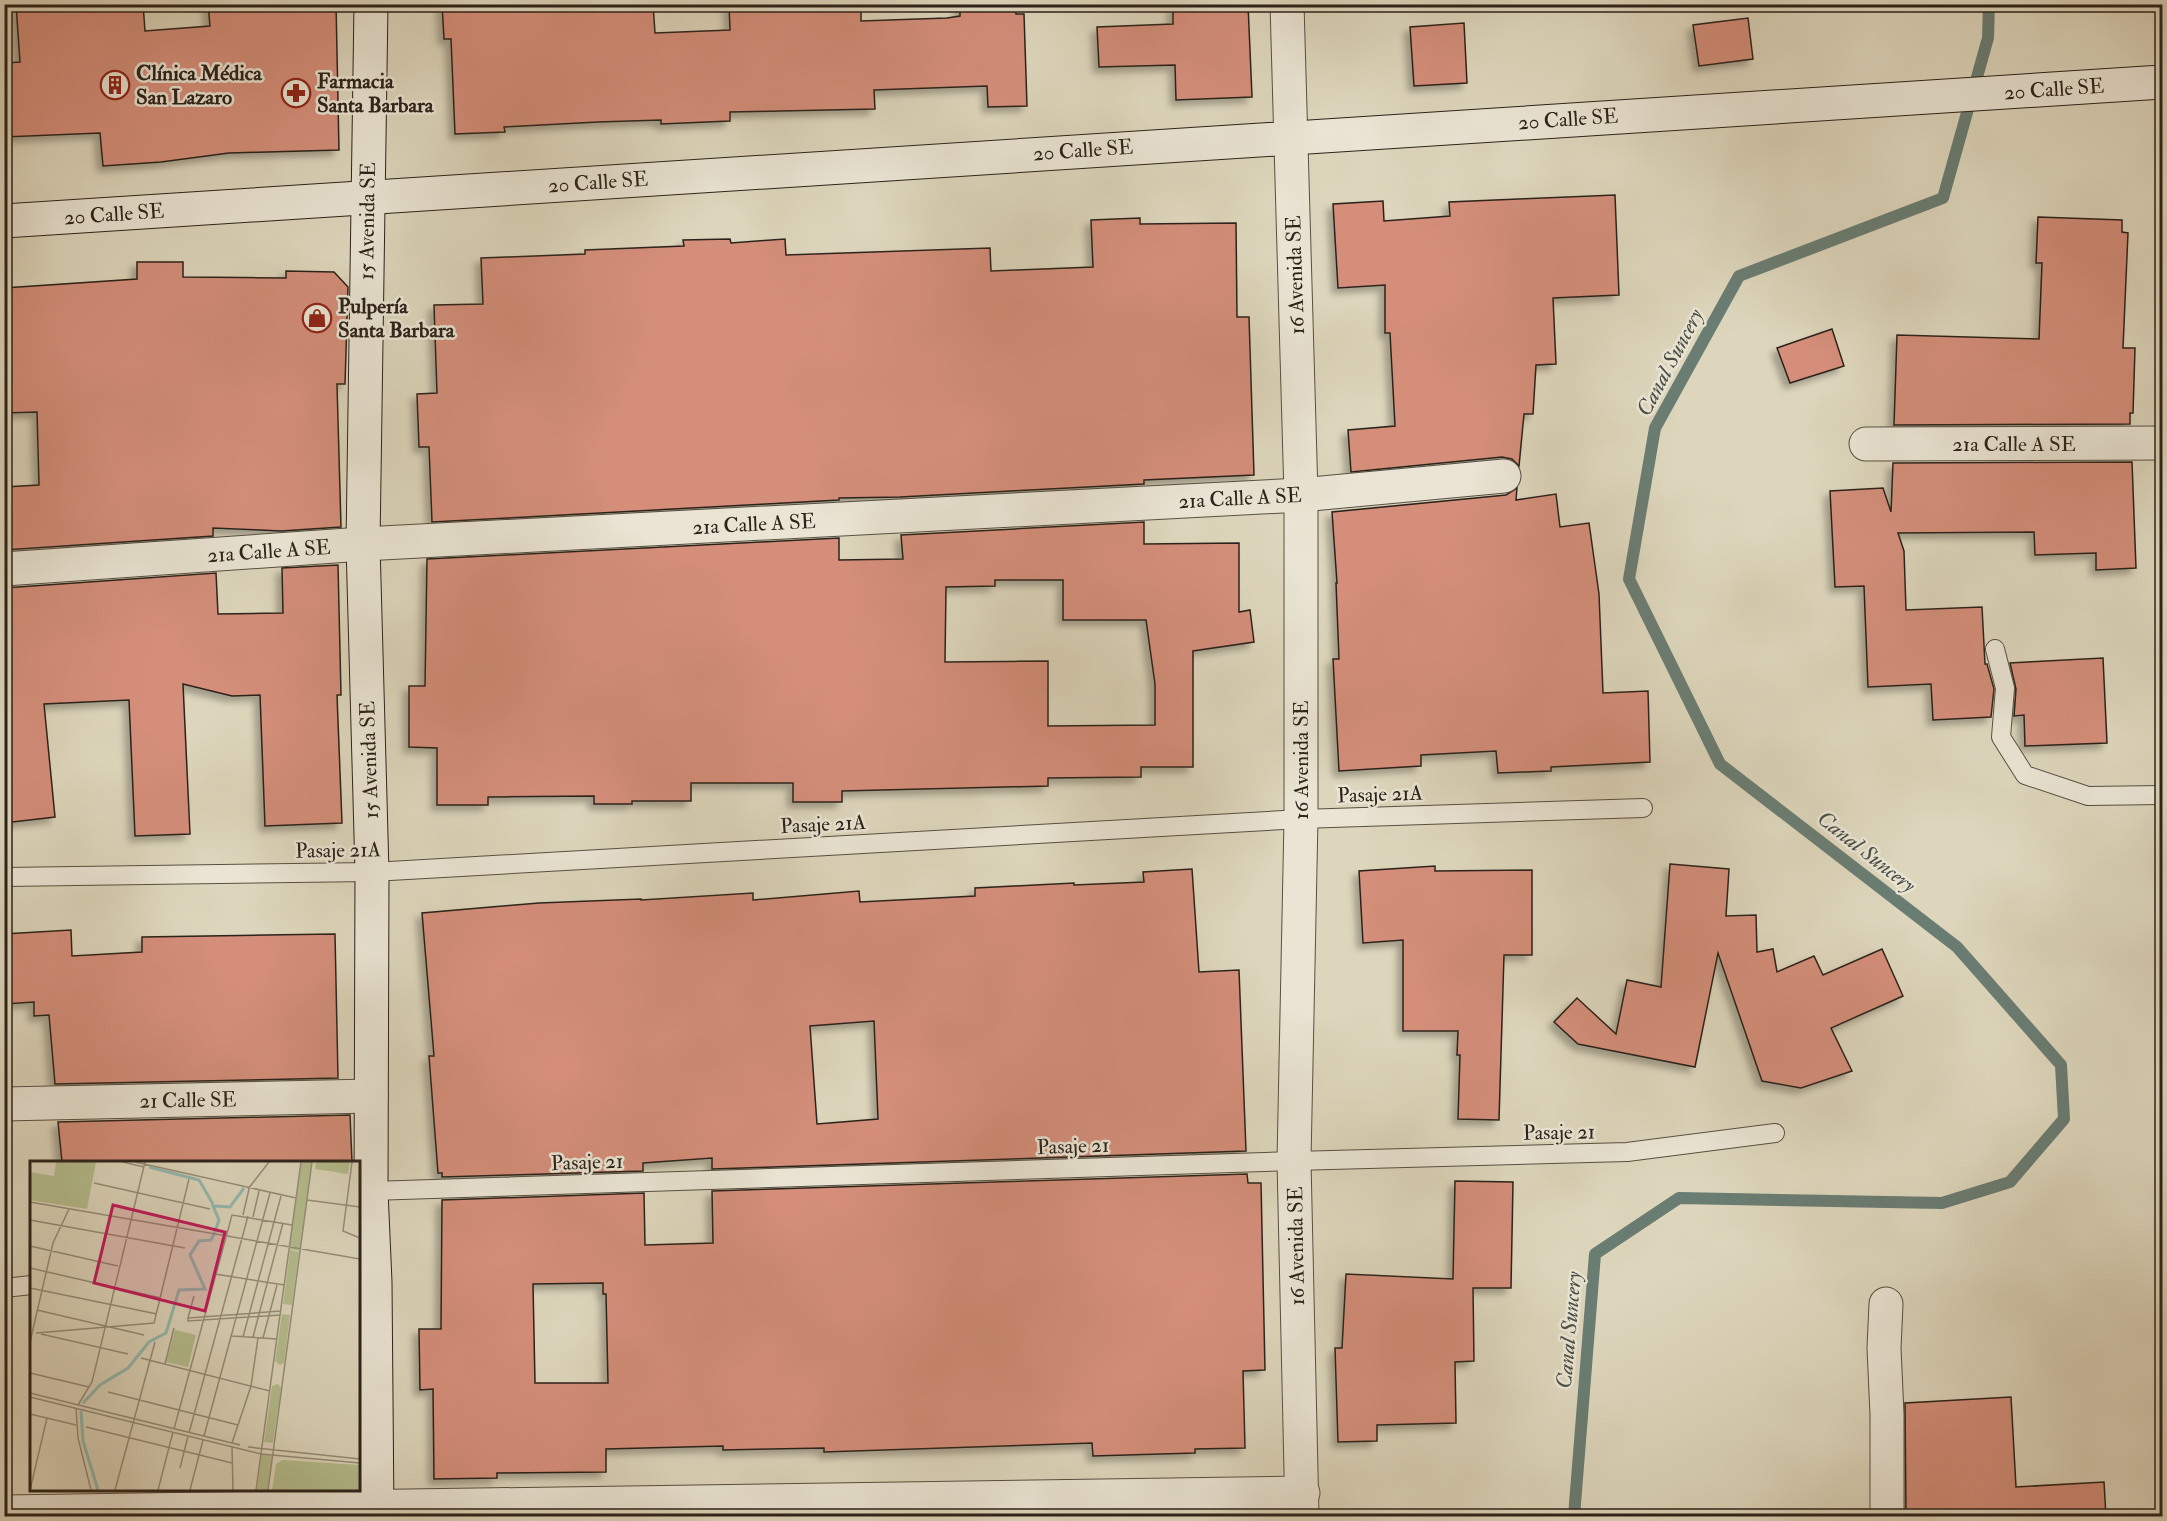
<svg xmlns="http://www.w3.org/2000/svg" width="2167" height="1521" font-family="'IM FELL Double Pica',serif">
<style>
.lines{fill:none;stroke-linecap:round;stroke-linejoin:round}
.stream{stroke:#6a7d73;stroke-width:12}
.building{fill:#d48e7a;stroke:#2c221a;stroke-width:1.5;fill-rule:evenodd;filter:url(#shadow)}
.lane-casing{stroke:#584f42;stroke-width:20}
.street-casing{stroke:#584f42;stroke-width:35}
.secondary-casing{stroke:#2c221a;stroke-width:35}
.lane{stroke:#e9e4d3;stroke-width:18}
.street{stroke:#e9e4d3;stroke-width:33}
.secondary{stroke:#e9e4d3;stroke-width:33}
.labels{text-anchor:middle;stroke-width:5;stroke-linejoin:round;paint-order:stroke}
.poi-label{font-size:21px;font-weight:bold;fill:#2c221a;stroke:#e9e4d3;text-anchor:start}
.street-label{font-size:21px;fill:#2c221a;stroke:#e9e4d3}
.water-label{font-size:22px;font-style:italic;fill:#4b4f47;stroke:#e9e4d3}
.inset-river{fill:none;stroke:#93b9af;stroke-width:3}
.inset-road{fill:none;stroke:#968e7b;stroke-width:1.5}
.view{fill:#c2185b;fill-opacity:0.15;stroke:#c2185b;stroke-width:3}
.inset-edge{fill:none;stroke:#2c221a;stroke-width:3}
</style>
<defs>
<filter id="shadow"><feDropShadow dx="-5.5" dy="5.5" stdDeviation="3" flood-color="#0004"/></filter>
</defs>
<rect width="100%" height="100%" fill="#ddd6bc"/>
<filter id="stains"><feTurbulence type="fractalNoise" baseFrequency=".00333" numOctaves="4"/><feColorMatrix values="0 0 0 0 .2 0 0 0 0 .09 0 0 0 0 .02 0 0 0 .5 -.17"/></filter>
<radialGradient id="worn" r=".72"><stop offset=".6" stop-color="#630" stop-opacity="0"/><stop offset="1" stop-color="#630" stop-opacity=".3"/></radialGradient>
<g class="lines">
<!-- stream -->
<polyline class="stream" points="1574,1516 1595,1254 1679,1198 1942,1203 2010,1182 2064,1119 2061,1065 1957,947 1720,764 1629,579 1655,428 1739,276 1943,198 1988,38 1989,4"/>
</g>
<!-- building -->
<g class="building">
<polygon points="16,4 143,4 145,31 210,26 208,4 336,4 339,150 229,153 161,162 103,166 100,133 4,137 4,63 20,62"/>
<polygon points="442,4 653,4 655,33 730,30 729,4 861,4 861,21 947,18 960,16 960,4 1015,4 1016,14 1024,14 1027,106 988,107 987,86 874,90 875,109 730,112 730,121 661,124 661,120 598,122 504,127 505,132 455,134 451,39 444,39"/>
<polygon points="1248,4 1252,97 1176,100 1175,65 1099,67 1097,27 1173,24 1173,6"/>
<polygon points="1748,18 1753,59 1699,66 1693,25"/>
<polygon points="1464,23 1467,83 1414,86 1410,27"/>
<polygon points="1615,195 1619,295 1553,298 1556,364 1536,365 1533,414 1524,414 1519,466 1512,459 1502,457 1351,472 1348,430 1395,426 1390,333 1385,333 1385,285 1338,288 1333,204 1383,201 1384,221 1450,216 1449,202"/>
<polygon points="2038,217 2122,220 2122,232 2128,233 2123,348 2135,348 2133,413 2130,413 2130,424 1894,425 1897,335 2039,339 2042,263 2036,263"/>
<polygon points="1140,218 1140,224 1236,223 1237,317 1249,317 1254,475 1144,480 1144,484 900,497 839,498 839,500 432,522 429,447 419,447 417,394 437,393 434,305 483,304 481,258 585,254 585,250 684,246 683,240 730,239 731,243 785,239 786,255 990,248 991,271 1093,267 1091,220"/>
<polygon points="137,262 183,262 183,277 286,278 286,271 334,272 348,287 345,384 337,384 341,527 281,531 213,528 213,536 4,550 4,487 39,485 37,412 4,413 4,288 137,279"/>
<polygon points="1832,329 1844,366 1790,383 1777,348"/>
<polygon points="2132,462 2136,568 2096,570 2096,553 2035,555 2034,532 1898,533 1904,551 1906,610 1982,607 1985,664 1987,664 1994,689 1991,717 1933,720 1931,684 1868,687 1864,586 1835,587 1830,491 1883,488 1891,512 1893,463"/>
<polygon points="1517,488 1516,500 1556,494 1560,527 1589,523 1599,594 1603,693 1648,691 1650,762 1551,767 1551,771 1498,773 1496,751 1421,755 1421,766 1339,771 1333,659 1339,659 1336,583 1337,583 1332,512 1506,495"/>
<path d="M1144,522V544L1239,543V612L1250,610L1254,642L1193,651V767H1141V777L1048,778V786L842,791V802H793V783H691V801H632V804H594V796L488,797V805H437V748L409,747V686H425L427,559L839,538V560L903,559L901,535ZM995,580H1063V620H1146L1155,684V725L1048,726V661L945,662L946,587L995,586Z"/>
<polygon points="338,565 341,695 337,695 342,823 265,826 260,695 232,696 183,684 190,834 135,836 129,700 44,704 55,817 4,823 4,588 216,573 218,614 283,613 282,568"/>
<polygon points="2103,658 2107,743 2025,746 2024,715 2014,716 2016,689 2010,663"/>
<polygon points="1670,864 1729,869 1726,916 1756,915 1757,952 1773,949 1777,972 1814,956 1823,975 1882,949 1903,996 1831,1028 1852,1071 1801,1088 1762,1081 1718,953 1695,1067 1578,1044 1554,1022 1577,998 1616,1034 1627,980 1661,987"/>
<polygon points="1435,866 1435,871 1532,870 1532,955 1504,955 1499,1120 1458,1119 1460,1055 1457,1055 1458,1031 1403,1031 1403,940 1363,943 1359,871"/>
<path d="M1192,869L1199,972L1239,970L1246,1151L712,1169V1158L643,1163V1171L442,1177V1173H438L429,1056H434L422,913L539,903L641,899V900L753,893V900L859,891L860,902L975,896V888L1074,883V885L1144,882L1143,872ZM874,1021L878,1119L817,1124L810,1026Z"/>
<polygon points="71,930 72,956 142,952 142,937 335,934 338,1078 55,1084 49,1015 34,1016 34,1002 4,1004 4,934"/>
<polygon points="350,1115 352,1162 62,1162 58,1122"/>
<path d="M1247,1174L1248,1183H1261L1265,1370L1243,1371L1245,1448L1195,1449V1453L1093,1456L1092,1443L824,1452V1448L723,1450V1446L606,1449V1472L497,1473V1478L434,1479L433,1389L420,1390L419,1329H441L442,1200L644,1193L645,1245L713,1243L712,1191ZM603,1283V1294H606L608,1383H535L533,1284Z"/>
<polygon points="1455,1181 1513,1182 1511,1288 1473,1288 1474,1361 1455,1362 1456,1423 1377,1425 1377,1441 1338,1442 1335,1348 1342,1348 1346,1274 1453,1279"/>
<polygon points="2011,1397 2016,1487 2104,1482 2106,1516 1906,1516 1905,1403"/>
</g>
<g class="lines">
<!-- lane casing -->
<g class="lane-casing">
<g id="lane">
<polyline points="1995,649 2005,688 2001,737 2025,775 2088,796 2162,795"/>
<polyline points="4,877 372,872 1301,819 1643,808"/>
<polyline points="371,1191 1294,1161 1627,1152 1775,1133"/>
<polyline points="4,1288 32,1285"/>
</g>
</g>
<!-- street casing -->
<g class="street-casing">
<g id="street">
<polyline points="1287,4 1301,495 1301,819 1294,1161 1302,1516"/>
<polyline points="1866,444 2162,443"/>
<polyline points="4,569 363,544 1301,495 1504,476"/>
<polyline points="4,1104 371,1096"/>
<polyline points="1886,1304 1884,1348 1887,1415 1887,1516"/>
<polyline points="4,1512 1303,1493"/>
</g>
</g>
<!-- secondary casing -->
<g class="secondary-casing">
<g id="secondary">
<polyline points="371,4 363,544 372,872 371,1191 375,1282 377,1516"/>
<polyline points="4,221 2162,82"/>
</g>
</g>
<!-- lane -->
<use href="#lane" class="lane"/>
<!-- street -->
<use href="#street" class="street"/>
<!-- secondary -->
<use href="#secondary" class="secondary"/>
</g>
<!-- icons -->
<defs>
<g id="building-ring" transform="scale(1.5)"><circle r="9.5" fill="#e9e4d3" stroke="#8f2418" stroke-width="1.5"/><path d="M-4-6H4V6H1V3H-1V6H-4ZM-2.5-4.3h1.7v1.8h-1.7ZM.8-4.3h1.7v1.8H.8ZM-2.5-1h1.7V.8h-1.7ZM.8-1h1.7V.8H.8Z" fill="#8f2418"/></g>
<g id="pharmacy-ring" transform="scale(1.5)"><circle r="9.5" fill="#e9e4d3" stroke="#8f2418" stroke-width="1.5"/><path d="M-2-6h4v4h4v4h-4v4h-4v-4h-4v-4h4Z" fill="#8f2418"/></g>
<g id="shop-ring" transform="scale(1.5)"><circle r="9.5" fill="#e9e4d3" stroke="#8f2418" stroke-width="1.5"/><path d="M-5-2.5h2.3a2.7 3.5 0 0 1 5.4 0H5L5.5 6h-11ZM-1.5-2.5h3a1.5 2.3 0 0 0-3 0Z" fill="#8f2418"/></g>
</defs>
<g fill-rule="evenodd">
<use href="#building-ring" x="115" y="85"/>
<use href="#pharmacy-ring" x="296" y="93"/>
<use href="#shop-ring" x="317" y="318"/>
</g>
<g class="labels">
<!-- poi labels -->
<g class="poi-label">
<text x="136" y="80">Clínica Médica<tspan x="136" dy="24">San Lazaro</tspan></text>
<text x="317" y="88">Farmacia<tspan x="317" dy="24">Santa Barbara</tspan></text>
<text x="338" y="313">Pulpería<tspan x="338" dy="24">Santa Barbara</tspan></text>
</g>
<!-- street labels -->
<g class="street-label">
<text transform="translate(2054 89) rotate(-4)" y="7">20 Calle SE</text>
<text transform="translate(1568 119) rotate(-4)" y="7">20 Calle SE</text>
<text transform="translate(1083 150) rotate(-4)" y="7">20 Calle SE</text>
<text transform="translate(598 182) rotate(-4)" y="7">20 Calle SE</text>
<text transform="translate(114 214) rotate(-4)" y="7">20 Calle SE</text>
<text transform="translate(367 221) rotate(-89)" y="7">15 Avenida SE</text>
<text transform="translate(1295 275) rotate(-92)" y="7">16 Avenida SE</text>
<text x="2014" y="451">21a Calle A SE</text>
<text transform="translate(1240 498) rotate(-3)" y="7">21a Calle A SE</text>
<text transform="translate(754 524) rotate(-3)" y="7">21a Calle A SE</text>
<text transform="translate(269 551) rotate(-4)" y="7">21a Calle A SE</text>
<text transform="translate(369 760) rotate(-92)" y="7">15 Avenida SE</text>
<text transform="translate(1301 760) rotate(-90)" y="7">16 Avenida SE</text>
<text transform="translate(1380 794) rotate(-2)" y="7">Pasaje 21A</text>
<text transform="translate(823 824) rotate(-3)" y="7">Pasaje 21A</text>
<text transform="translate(338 850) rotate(-1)" y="7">Pasaje 21A</text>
<text transform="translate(188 1100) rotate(-1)" y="7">21 Calle SE</text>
<text transform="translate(1559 1132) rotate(-1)" y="7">Pasaje 21</text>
<text transform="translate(1073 1146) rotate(-2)" y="7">Pasaje 21</text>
<text transform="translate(587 1162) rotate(-2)" y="7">Pasaje 21</text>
<text transform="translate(1296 1246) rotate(-91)" y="7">16 Avenida SE</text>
</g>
<!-- water labels -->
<g class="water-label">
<text transform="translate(1669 362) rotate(-62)" y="8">Canal Suncery</text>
<text transform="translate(1867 851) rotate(38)" y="8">Canal Suncery</text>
<text transform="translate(1568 1330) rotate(-85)" y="8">Canal Suncery</text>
</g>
</g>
<!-- overview -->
<g transform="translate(30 1161)">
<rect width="330" height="330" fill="#ddd6bc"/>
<path d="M26,1H66L57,48L0,39V11L24,15ZM271,1H282L270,90L259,88ZM286,1H320L318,13L285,8ZM260,89L269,91L262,144L253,143ZM252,153L260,154L254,202L250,204L245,200ZM145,169L166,174L158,206L136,201ZM248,223L251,227L243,282L234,281L242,225ZM231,293L242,295L238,329H227ZM252,299L330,304V329H242L246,303Z" fill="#b4bd8e"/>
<path class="inset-river" d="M119,6L169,19L183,43M53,242L70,224L98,207L119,181L136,172L149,129L175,128L160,94L169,80L181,79L185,71L189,59L183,45L200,46L214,27M51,250L53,280L68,329"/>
<path class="inset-road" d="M93,1L114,6M105,1L266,37M322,1L313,70L330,77M64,22L180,48M218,28L239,1M277,39L330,46M0,41L330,98M213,54L219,28M223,56L229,30M0,59L155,87M0,85L88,105M0,107L131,137M185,113L254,124M0,127L127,153M7,149L114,174M158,157V160L250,154M158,157L251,150M158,157L164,135M6,172L124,162L159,18M11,173L98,193M202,175L247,178M213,176L251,35M223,176L253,62M233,177L247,124M0,181L23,82L39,48M111,197L240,230M135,203L144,167M0,212L59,226M78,231L208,264M0,232L210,284M0,236L231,293L330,302M48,244L62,221L115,1M46,247L48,277L61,329M0,253L46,264M56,266L202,302M144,268L202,54L262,64M159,272L218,55M174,275L240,32M202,282L221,225L228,177M202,286L203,329M218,286L330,298M150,307L158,275M0,329L17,257M85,329L125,181M128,329L143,271M160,329L173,279M226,329L271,1M238,329L282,1"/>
<path class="view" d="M83,44L195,71L175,150L64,122Z"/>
<rect width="330" height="330" class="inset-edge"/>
</g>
<!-- margin -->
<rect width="2167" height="1521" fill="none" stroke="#ddd6bc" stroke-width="24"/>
<rect x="6" y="6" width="2155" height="1509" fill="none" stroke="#2c221a" stroke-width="3"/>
<rect x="12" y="12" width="2143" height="1497" fill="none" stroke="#2c221a" stroke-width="1.5"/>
<rect width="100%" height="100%" filter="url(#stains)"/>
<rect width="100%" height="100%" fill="url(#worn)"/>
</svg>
